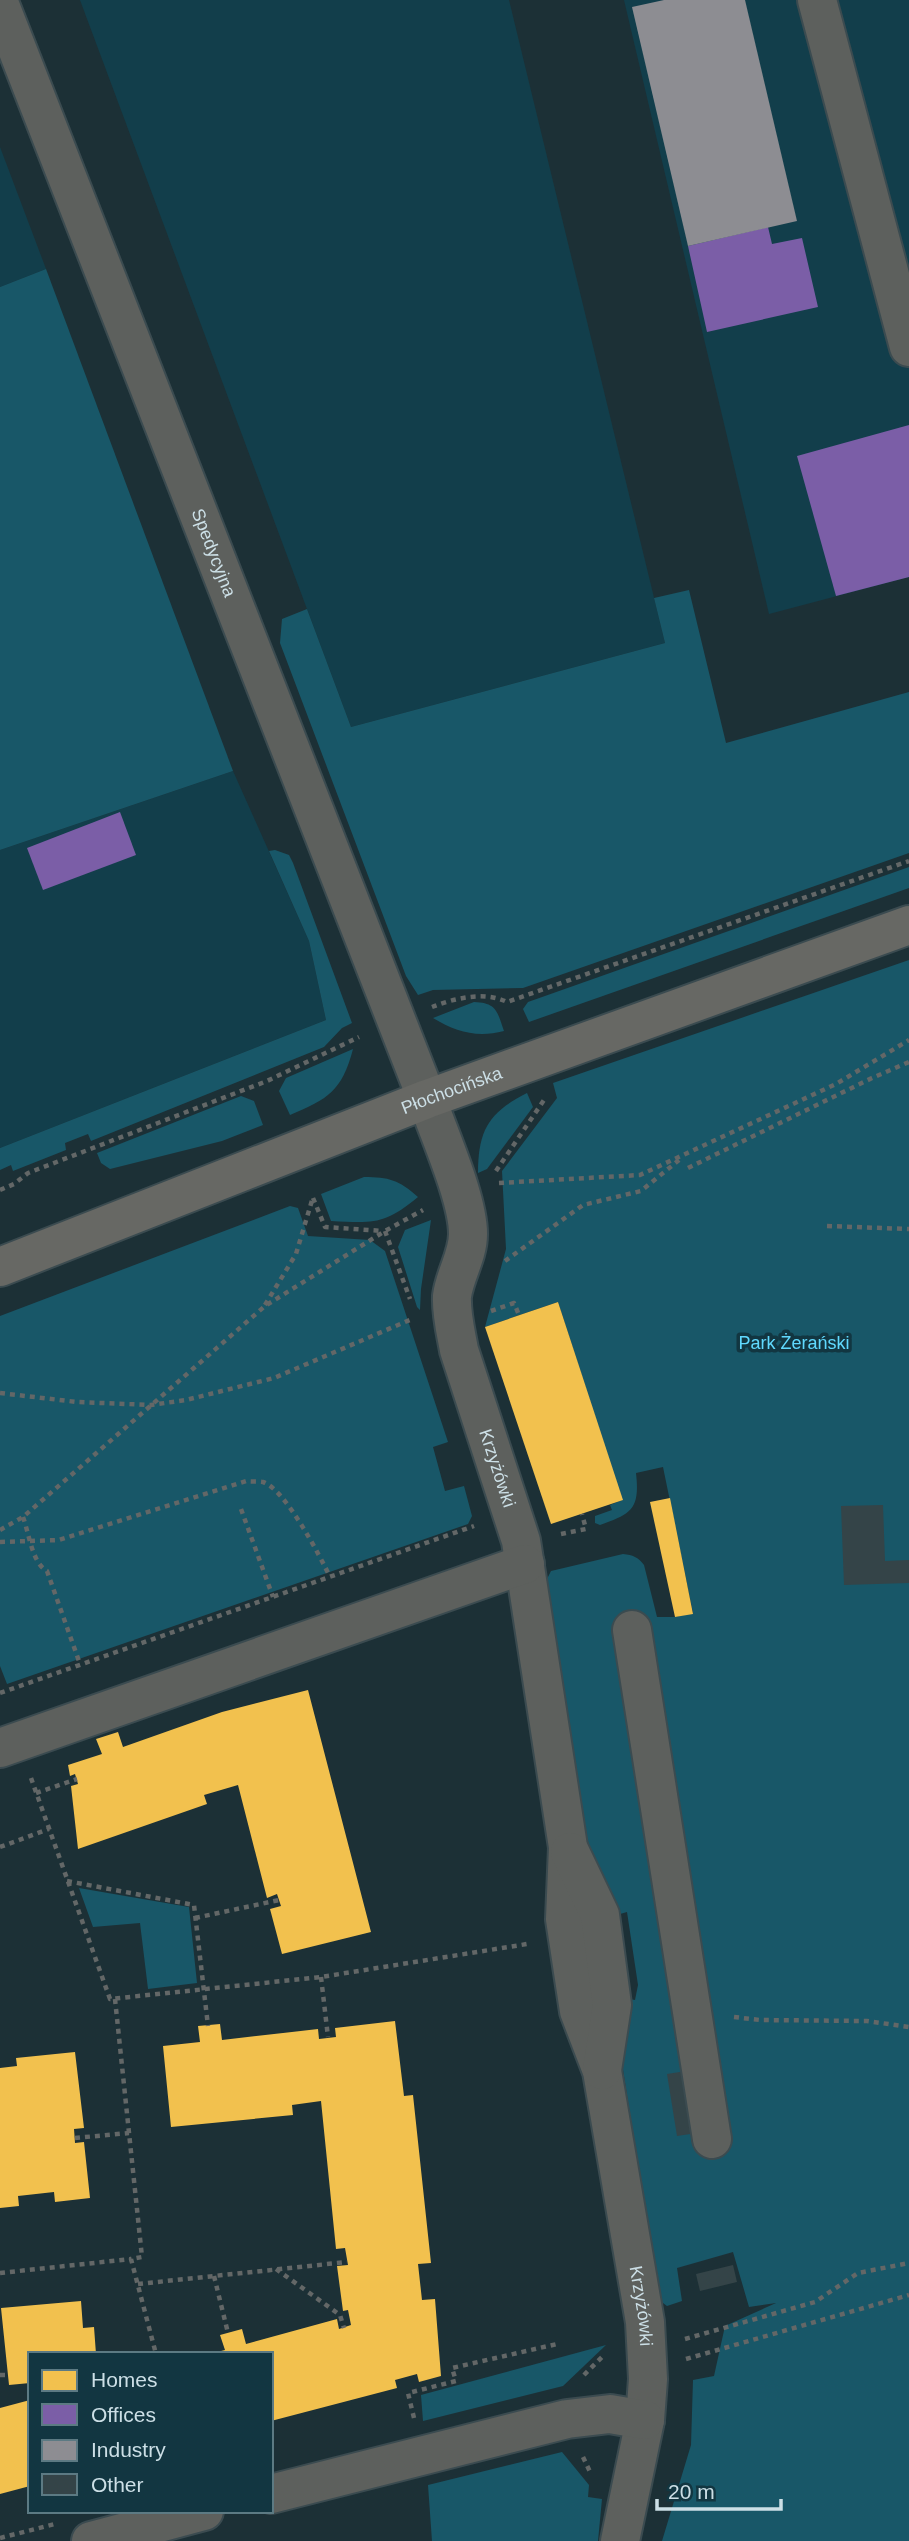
<svg xmlns="http://www.w3.org/2000/svg" width="909" height="2541" font-family="Helvetica,sans-serif">
<style>
.built{fill:#123e4b}
.green{fill:#185768}
.homes{fill:#f2c14e}
.offices{fill:#7b5ea7}
.industry{fill:#8d8d92}
.building{fill:#344448}
.lines{fill:none;stroke-linecap:round;stroke-linejoin:round}
.minor-casing{stroke:#3b4b50;stroke-width:42}
.major-casing{stroke:#3b4b50;stroke-width:42}
.path{stroke:#636767;stroke-width:4.5;stroke-dasharray:5 5;stroke-linecap:butt}
.minor{stroke:#5d605d;stroke-width:38}
.major{stroke:#676864;stroke-width:38}
.labels{text-anchor:middle;stroke-width:7;stroke-linejoin:round;paint-order:stroke}
.street-label{font-size:18px;fill:#ccdfe6;stroke:#123641}
.park-label{font-size:18px;fill:#60d9fe;stroke:#123641}
</style>
<rect width="100%" height="100%" fill="#1c3036"/>
<!-- built -->
<g class="built">
<polygon points="80,0 509,0 665,643 351,727"/>
<polygon points="624,0 909,0 909,577 769,614"/>
<polygon points="0,147 46,269 0,287"/>
<polygon points="233,771 309,941 326,1020 0,1148 0,850"/>
</g>
<!-- green -->
<g class="green">
<polygon points="46,269 233,771 0,850 0,287"/>
<polygon points="689,590 726,743 909,692 909,853 523,988 433,990 418,995 406,976 280,643 282,619 307,609 351,727 665,643 654,598"/>
<polygon points="275,850 289,855 293,863 352,1023 342,1028 324,1047 91,1141 88,1134 65,1143 66,1150 13,1171 11,1165 0,1170 0,1148 326,1020 309,941 269,851"/>
<polygon points="909,867 909,888 529,1022 523,1009 528,1002"/>
<path d="M909,960V2541H662L691,2445L693,2380L714,2376L725,2326L776,2303L749,2307L733,2252L677,2268L682,2301L667,2306L659,2300L618,2038L624,1998L635,2000L638,1985L627,1912L613,1916L588,1853L545,1583L551,1571L623,1554C633,1555 638,1557 644,1565L657,1617H675L693,1613L663,1467L636,1473C640,1509 632,1514 600,1525L595,1523V1516L612,1510L610,1505L622,1500L558,1302L485,1327L506,1249L502,1171L557,1098L553,1083Z"/>
<path d="M474,1002C497,1003 497,1011 504,1031C477,1038 456,1032 433,1018Z"/>
<path d="M353,1049C342,1091 328,1099 290,1115L279,1091L286,1078Z"/>
<path d="M527,1093L533,1107L487,1169L478,1173C478,1130 489,1112 527,1093Z"/>
<polygon points="241,1096 254,1101 263,1125 222,1141 110,1169 101,1163 97,1153"/>
<path d="M364,1177C389,1177 399,1180 418,1197C384,1225 374,1223 331,1221L321,1194Z"/>
<polygon points="290,1206 298,1208 308,1236 370,1240 385,1251 448,1442 433,1447 445,1491 464,1486 472,1516 468,1524 7,1684 0,1666 0,1316"/>
<polygon points="431,1220 421,1289 420,1310 417,1307 398,1247 405,1230"/>
<polygon points="79,1888 189,1907 197,1983 148,1989 140,1923 93,1927"/>
<polygon points="606,2345 563,2386 423,2421 421,2395"/>
<polygon points="562,2452 589,2485 588,2497 602,2499 598,2541 432,2541 428,2485"/>
</g>
<!-- homes -->
<g class="homes">
<polygon points="558,1302 623,1500 551,1524 485,1327"/>
<polygon points="670,1498 693,1614 675,1617 650,1502"/>
<polygon points="308,1690 371,1932 282,1954 270,1909 281,1906 277,1894 267,1898 238,1785 204,1795 207,1804 78,1849 71,1786 78,1784 75,1774 70,1776 68,1765 102,1754 96,1739 118,1732 123,1747 222,1712"/>
<polygon points="395,2021 404,2096 413,2095 431,2263 418,2264 422,2300 435,2299 441,2376 419,2382 417,2374 395,2380 397,2388 271,2421 271,2354 213,2353 225,2350 220,2335 242,2329 246,2344 337,2319 339,2329 351,2325 348,2310 343,2311 337,2266 348,2265 345,2248 336,2249 321,2101 292,2105 293,2115 171,2127 163,2046 200,2042 198,2026 220,2024 222,2040 318,2029 319,2039 336,2037 335,2028"/>
<polygon points="75,2052 84,2128 74,2129 75,2143 84,2142 90,2198 55,2202 54,2192 18,2196 19,2206 0,2208 0,2068 17,2066 16,2058"/>
<polygon points="81,2301 83,2328 94,2327 96,2354 30,2354 30,2383 9,2385 1,2308"/>
<polygon points="30,2400 30,2486 0,2494 0,2408"/>
</g>
<!-- offices -->
<g class="offices">
<polygon points="768,227 772,244 802,238 818,307 707,332 688,246"/>
<polygon points="909,425 909,577 836,596 797,456"/>
<polygon points="120,812 136,855 43,890 27,848"/>
</g>
<!-- industry -->
<polygon class="industry" points="664,0 745,0 797,221 688,246 632,7"/>
<!-- building -->
<g class="building">
<polygon points="883,1505 885,1561 909,1560 909,1583 844,1585 841,1506"/>
<polygon points="686,2071 697,2133 677,2136 667,2074"/>
<polygon points="733,2265 737,2282 700,2291 696,2274"/>
</g>
<g class="lines">
<!-- minor casing -->
<g class="minor-casing">
<g id="minor">
<polyline points="817,0 909,347"/>
<path id="s1" d="M0,5L427,1099C439,1135 468,1198 468,1234C468,1256 455,1274 452,1296C451,1314 456,1333 459,1350L521,1541L568,1847L565,1919L579,2011L602,2071L645,2322L648,2379L645,2420L620,2541"/>
<polyline points="632,1630 712,2139"/>
<polyline points="0,1748 525,1564"/>
<polyline points="570,1852 600,1915 612,2005 602,2070"/>
<polyline points="271,2494 567,2419 610,2414 645,2420"/>
<polyline points="91,2541 204,2511"/>
</g>
</g>
<!-- major casing -->
<g class="major-casing">
<g id="major">
<path id="s2" d="M0,1267L427,1099L909,925"/>
</g>
</g>
<!-- path -->
<g class="path">
<path d="M432,1007C455,998 485,991 507,1002L909,861"/>
<polyline points="688,1168 872,1078 909,1062"/>
<polyline points="496,1171 544,1100"/>
<polyline points="499,1183 640,1175 836,1084 909,1040"/>
<polyline points="0,1190 14,1184 28,1173 267,1081 359,1037"/>
<polyline points="313,1198 325,1227 383,1231"/>
<polyline points="827,1226 909,1229"/>
<polyline points="385,1231 410,1299"/>
<polyline points="505,1261 583,1205 641,1191 679,1160"/>
<polyline points="265,1305 296,1254 313,1197"/>
<polyline points="491,1311 514,1303 519,1315"/>
<polyline points="0,1393 77,1402 151,1405 186,1400 274,1378 412,1319"/>
<polyline points="241,1509 273,1597"/>
<path d="M23,1517C29,1533 32,1563 47,1571L80,1664"/>
<polyline points="0,1530 23,1517 265,1306 385,1231 423,1210"/>
<polyline points="561,1534 586,1529 582,1514"/>
<path d="M0,1542L59,1540L246,1481C251,1482 258,1481 263,1482C285,1489 320,1556 330,1577"/>
<polyline points="0,1693 474,1526"/>
<polyline points="31,1778 110,1999 321,1977 527,1944"/>
<polyline points="36,1793 77,1779"/>
<polyline points="0,1847 49,1829"/>
<polyline points="67,1881 194,1905 208,2026"/>
<polyline points="195,1918 279,1900"/>
<polyline points="321,1977 328,2037"/>
<polyline points="115,1999 142,2257 131,2259 156,2354"/>
<polyline points="734,2017 760,2020 867,2021 909,2027"/>
<polyline points="75,2138 129,2133"/>
<polyline points="276,2269 340,2315 344,2328"/>
<polyline points="0,2273 131,2259"/>
<polyline points="214,2276 228,2333"/>
<polyline points="138,2284 347,2262"/>
<polyline points="685,2339 815,2302 858,2273 909,2263"/>
<polyline points="686,2359 909,2295"/>
<polyline points="0,2375 8,2375"/>
<polyline points="584,2375 605,2354"/>
<polyline points="414,2418 408,2393 456,2381 452,2368 557,2344"/>
<polyline points="583,2457 591,2474"/>
<polyline points="0,2538 55,2524"/>
</g>
<!-- minor -->
<use href="#minor" class="minor"/>
<!-- major -->
<use href="#major" class="major"/>
</g>
<g class="labels">
<!-- street labels -->
<g class="street-label">
<text dy="6" stroke="none"><textPath href="#s1" startOffset="588">Spedycyjna</textPath></text>
<text dy="6" stroke="none"><textPath href="#s2" startOffset="485">Płochocińska</textPath></text>
<text dy="6" stroke="none"><textPath href="#s1" startOffset="1559">Krzyżówki</textPath></text>
<text dy="6" stroke="none"><textPath href="#s1" startOffset="2413">Krzyżówki</textPath></text>
</g>
<!-- park labels -->
<g class="park-label">
<text x="794" y="1349">Park Żerański</text>
</g>
</g>
<!-- legend -->
<rect x="28" y="2352" width="245" height="161" fill="#123641" stroke="#5c7a83" stroke-width="2"/>
<rect x="42" y="2370" width="35" height="21" fill="#f2c14e" stroke="#5c7a83" stroke-width="2"/>
<text x="91" y="2387" font-size="21" fill="#ccdfe6">Homes</text>
<rect x="42" y="2404" width="35" height="21" fill="#7b5ea7" stroke="#5c7a83" stroke-width="2"/>
<text x="91" y="2422" font-size="21" fill="#ccdfe6">Offices</text>
<rect x="42" y="2440" width="35" height="21" fill="#8d8d92" stroke="#5c7a83" stroke-width="2"/>
<text x="91" y="2457" font-size="21" fill="#ccdfe6">Industry</text>
<rect x="42" y="2474" width="35" height="21" fill="#344448" stroke="#5c7a83" stroke-width="2"/>
<text x="91" y="2492" font-size="21" fill="#ccdfe6">Other</text>
<!-- scale -->
<path d="M657 2499v10h124v-10" fill="none" stroke="#ccdfe6" stroke-width="3.5"/>
<text x="668" y="2499" font-size="21" fill="#ccdfe6" stroke="#123641" stroke-width="5" paint-order="stroke">20 m</text>
</svg>
